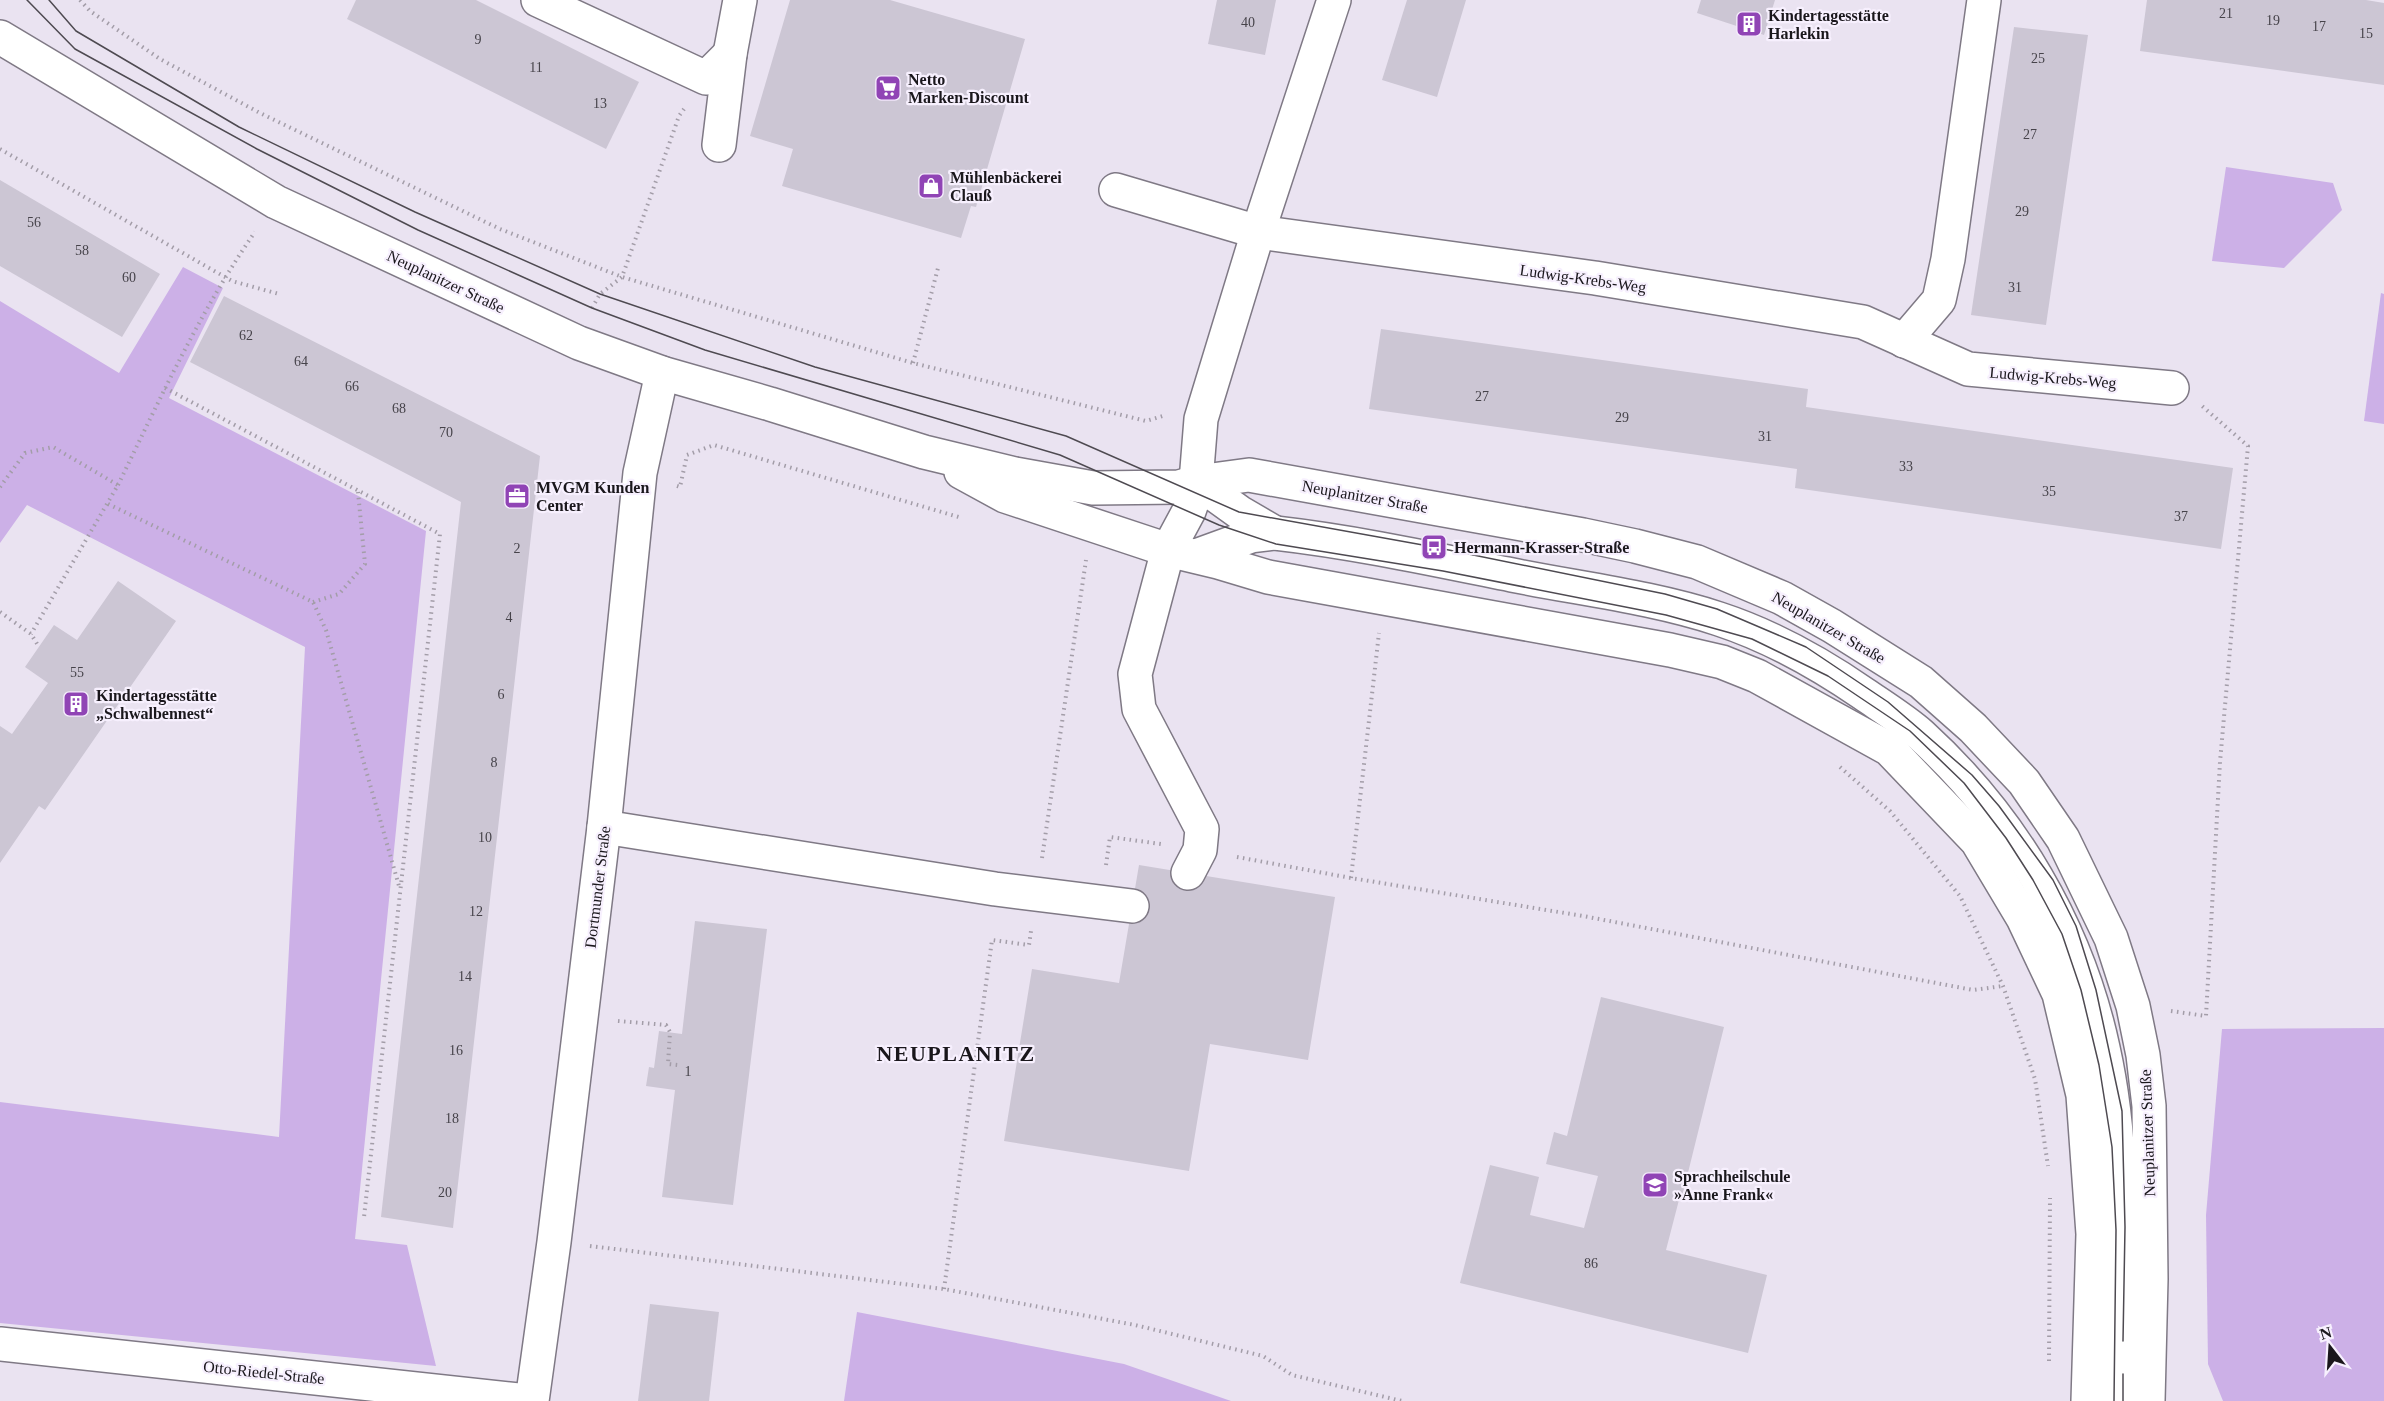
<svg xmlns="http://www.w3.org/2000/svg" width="2384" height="1401" font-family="'Times New Roman',serif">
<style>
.green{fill:#ccb0e7}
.building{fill:#ccc6d4}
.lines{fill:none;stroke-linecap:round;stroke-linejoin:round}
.minor-casing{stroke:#7f7985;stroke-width:36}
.path{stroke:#a39da8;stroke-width:4;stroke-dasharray:1.5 4.5;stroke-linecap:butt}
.minor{stroke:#fff;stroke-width:33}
.tram{stroke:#4e4a51;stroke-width:1.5}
.labels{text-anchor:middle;stroke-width:4.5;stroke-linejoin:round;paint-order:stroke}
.number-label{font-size:14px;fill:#46434a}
.poi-label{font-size:16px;font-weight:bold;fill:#1a171c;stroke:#f7f0fe;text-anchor:start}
.street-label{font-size:16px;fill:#1a171c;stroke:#f7f0fe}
.district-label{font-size:22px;font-weight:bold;letter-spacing:1.5px;fill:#1a171c;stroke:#f7f0fe}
</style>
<rect width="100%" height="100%" fill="#eae3f1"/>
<!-- green -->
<g class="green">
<polygon points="2226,167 2333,183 2342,210 2284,268 2212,261"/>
<polygon points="183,267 223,288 169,398 426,531 355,1239 407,1245 436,1366 0,1323 0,1102 279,1137 305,647 27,505 0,543 0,301 119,373"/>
<polygon points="2381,293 2384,294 2384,424 2364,421"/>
<polygon points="2384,1028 2384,1401 2223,1401 2208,1364 2206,1215 2222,1029"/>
<polygon points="857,1312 1124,1364 1231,1401 844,1401"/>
</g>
<!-- building -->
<g class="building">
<polygon points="356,0 476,0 639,82 606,149 347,19"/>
<polygon points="790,0 890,0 1025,39 976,207 971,206 961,238 782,186 793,149 750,136"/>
<polygon points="1217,0 1276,0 1265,55 1208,44"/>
<polygon points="1407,0 1466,0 1437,97 1382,80"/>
<polygon points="1701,0 1775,0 1764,35 1697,13"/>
<polygon points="2147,0 2366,0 2384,3 2384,85 2140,51"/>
<polygon points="2014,27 2088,35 2046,325 1971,315"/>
<polygon points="0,180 160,274 122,337 0,266"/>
<polygon points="224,296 540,456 453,1228 381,1217 461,502 190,362"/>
<polygon points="1381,329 1808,389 1806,407 2233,468 2221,549 1795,488 1797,469 1369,409"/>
<polygon points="118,581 176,621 45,810 39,806 0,863 0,726 12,734 48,683 25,667 54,625 77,640"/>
<polygon points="1139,865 1335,897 1308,1060 1210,1044 1189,1171 1004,1141 1032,969 1119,983"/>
<polygon points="695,921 767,929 733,1205 662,1197 675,1090 646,1086 649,1067 654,1068 659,1031 682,1034"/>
<polygon points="1601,997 1724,1027 1682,1197 1680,1196 1666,1250 1767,1275 1748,1353 1460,1283 1490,1165 1539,1177 1530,1215 1584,1228 1598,1176 1546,1164 1554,1132 1567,1136"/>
<polygon points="650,1304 719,1312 709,1401 638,1401"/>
</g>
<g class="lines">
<!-- minor casing -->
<g class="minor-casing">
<g id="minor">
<polyline points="538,0 706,78 730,54"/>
<polyline points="0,37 276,202 579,343 662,373 770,404 924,452 1015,474 1093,488 1179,487 1197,482 1249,475 1583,535 1635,546 1697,562 1782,598 1832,626 1921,682 1973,728 2024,782 2063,839 2111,938 2133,1006 2143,1055 2149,1106 2151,1279 2148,1401"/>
<polyline points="719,145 730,54 740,0"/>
<polyline points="1116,190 1258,232 1595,278 1863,322 1968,369 2172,388"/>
<polyline points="1904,341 1939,300 1948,259 1984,0"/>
<polyline points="961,472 1005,496 1168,550 1218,562 1268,577 1670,650 1722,662 1757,676 1889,749 1977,841 2023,918 2059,994 2083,1095 2093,1234 2088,1401"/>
<polyline points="1197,482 1239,512 1275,533"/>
<path d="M1196,556L1251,536L1275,533C1354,542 1433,559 1512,575C1581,589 1652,597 1719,619C1771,636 1819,663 1864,694C1883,707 1904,720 1921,735C2012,818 2077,927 2103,1048C2129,1164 2118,1283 2119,1401"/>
<polyline points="604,827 995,889 1132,906"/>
<polyline points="1188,873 1200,850 1202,829 1139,709 1135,674 1168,550 1189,511 1195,494 1201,419 1258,232 1334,0"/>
<polyline points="0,1344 528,1401"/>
<polyline points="532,1401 554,1242 604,827 640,473 662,373"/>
</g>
</g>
<!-- path -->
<g class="path">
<polyline points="80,0 90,11 160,59 260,113 500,229 622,277 913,363 1146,421 1166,415"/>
<polyline points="0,149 232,281 279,294"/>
<polyline points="592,308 600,294 622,277 679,116 684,109"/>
<polyline points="913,363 938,268"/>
<polyline points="165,388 440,534 364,1217"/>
<path d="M118,485C160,399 200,311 255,232"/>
<polyline points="677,486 680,487 687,455 714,445 962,518"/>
<polyline points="0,487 25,453 53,447 118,485 31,634"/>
<polyline points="108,504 313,602 326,630 399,886"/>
<polyline points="313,602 339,594 365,564 358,492"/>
<polyline points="0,612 31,634 39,647"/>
<polyline points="1840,767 1890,811 1960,896 2003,986 2035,1079 2048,1166"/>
<polyline points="1237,857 1351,878 1583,916 1973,990 2003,986"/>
<polyline points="1042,858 1086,560"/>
<polyline points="1106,865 1110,837 1161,844"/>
<polyline points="1351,878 1379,633"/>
<polyline points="2171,1011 2206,1016 2220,762 2248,446 2202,406"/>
<polyline points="618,1021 666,1025 670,1032 668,1064 678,1065"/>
<polyline points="590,1246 944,1289 1135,1325 1263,1356 1292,1375 1402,1401"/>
<polyline points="944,1289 992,940 1029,945 1031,931"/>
<polyline points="2049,1361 2050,1198"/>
</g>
<!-- minor -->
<use href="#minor" class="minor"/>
<!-- tram -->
<g class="tram">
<polyline points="27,0 75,49 257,149 418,230 592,308 705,350 1060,455 1219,525 1276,544 1443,571 1666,615 1752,639 1828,676 1910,731 1964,783 2006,838 2033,880 2062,934 2081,990 2099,1065 2112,1147 2116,1230 2114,1401"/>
<polyline points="49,0 76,31 239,127 415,212 600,294 815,367 1066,436 1239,512 1434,547 1665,594 1717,609 1806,647 1888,702 1972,775 1999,806 2053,880 2076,926 2096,990 2122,1111 2125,1227 2123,1341"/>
<polyline points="2123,1374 2123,1401"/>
</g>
</g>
<!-- icons -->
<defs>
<g id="building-square" transform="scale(1.35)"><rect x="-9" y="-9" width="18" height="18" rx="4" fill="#9044b5" stroke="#f7f0fe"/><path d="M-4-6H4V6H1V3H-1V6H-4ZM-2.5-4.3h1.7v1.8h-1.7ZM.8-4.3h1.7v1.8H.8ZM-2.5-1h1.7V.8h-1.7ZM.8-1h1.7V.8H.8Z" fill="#fff"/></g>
<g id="supermarket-square" transform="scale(1.35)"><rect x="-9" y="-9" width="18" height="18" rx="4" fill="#9044b5" stroke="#f7f0fe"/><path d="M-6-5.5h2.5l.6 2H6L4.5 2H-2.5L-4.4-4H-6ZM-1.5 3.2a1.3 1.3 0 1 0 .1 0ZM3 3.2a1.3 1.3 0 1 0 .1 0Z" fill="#fff"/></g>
<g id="shop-square" transform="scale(1.35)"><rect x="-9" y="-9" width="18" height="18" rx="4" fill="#9044b5" stroke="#f7f0fe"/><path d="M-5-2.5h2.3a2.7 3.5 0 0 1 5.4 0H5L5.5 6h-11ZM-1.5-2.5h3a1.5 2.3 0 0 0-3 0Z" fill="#fff"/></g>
<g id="office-square" transform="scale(1.35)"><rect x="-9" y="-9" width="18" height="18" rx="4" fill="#9044b5" stroke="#f7f0fe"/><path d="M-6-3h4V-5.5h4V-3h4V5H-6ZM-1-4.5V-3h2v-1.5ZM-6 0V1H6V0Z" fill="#fff"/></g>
<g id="bus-square" transform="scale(1.35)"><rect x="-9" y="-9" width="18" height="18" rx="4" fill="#9044b5" stroke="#f7f0fe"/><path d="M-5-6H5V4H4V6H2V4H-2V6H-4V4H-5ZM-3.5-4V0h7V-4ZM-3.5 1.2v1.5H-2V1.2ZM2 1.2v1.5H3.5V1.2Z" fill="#fff"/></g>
<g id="school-square" transform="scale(1.35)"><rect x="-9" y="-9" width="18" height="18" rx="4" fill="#9044b5" stroke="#f7f0fe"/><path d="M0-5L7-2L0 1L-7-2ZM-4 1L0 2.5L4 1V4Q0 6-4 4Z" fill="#fff"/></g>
</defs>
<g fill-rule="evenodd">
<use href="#building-square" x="1749" y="24"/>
<use href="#supermarket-square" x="888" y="88"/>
<use href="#shop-square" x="931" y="186"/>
<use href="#office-square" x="517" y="496"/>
<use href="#bus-square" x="1434" y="547"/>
<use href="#building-square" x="76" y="704"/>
<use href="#school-square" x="1655" y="1185"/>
</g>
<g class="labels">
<!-- number labels -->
<g class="number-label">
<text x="2226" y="18">21</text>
<text x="2273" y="25">19</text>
<text x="1248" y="27">40</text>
<text x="2319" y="31">17</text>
<text x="2366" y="38">15</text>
<text x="478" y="44">9</text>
<text x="2038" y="63">25</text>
<text x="536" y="72">11</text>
<text x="600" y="108">13</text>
<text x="2030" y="139">27</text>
<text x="2022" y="216">29</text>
<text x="34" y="227">56</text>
<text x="82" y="255">58</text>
<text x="129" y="282">60</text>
<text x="2015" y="292">31</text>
<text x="246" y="340">62</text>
<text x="301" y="366">64</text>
<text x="352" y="391">66</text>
<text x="1482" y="401">27</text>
<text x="399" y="413">68</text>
<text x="1622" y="422">29</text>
<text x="446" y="437">70</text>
<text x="1765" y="441">31</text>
<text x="1906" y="471">33</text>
<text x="2049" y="496">35</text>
<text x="2181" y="521">37</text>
<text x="517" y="553">2</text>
<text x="509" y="622">4</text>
<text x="77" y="677">55</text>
<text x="501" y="699">6</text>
<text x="494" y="767">8</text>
<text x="485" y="842">10</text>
<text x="476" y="916">12</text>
<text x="465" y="981">14</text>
<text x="456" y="1055">16</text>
<text x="688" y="1076">1</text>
<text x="452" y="1123">18</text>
<text x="445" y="1197">20</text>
<text x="1591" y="1268">86</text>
</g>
<!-- poi labels -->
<g class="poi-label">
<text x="1768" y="21">Kindertagesstätte<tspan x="1768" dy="18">Harlekin</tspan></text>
<text x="908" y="85">Netto<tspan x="908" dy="18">Marken-Discount</tspan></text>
<text x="950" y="183">Mühlenbäckerei<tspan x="950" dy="18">Clauß</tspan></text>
<text x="536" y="493">MVGM Kunden<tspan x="536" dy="18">Center</tspan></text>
<text x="1454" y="553">Hermann-Krasser-Straße</text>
<text x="96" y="701">Kindertagesstätte<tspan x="96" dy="18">„Schwalbennest“</tspan></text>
<text x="1674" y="1182">Sprachheilschule<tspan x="1674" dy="18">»Anne Frank«</tspan></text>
</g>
<!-- street labels -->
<g class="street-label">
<text transform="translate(1583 278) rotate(8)" y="6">Ludwig-Krebs-Weg</text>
<text transform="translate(446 281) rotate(25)" y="6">Neuplanitzer Straße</text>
<text transform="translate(2053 377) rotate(5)" y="6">Ludwig-Krebs-Weg</text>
<text transform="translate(1365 496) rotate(10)" y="6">Neuplanitzer Straße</text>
<text transform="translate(1829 627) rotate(30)" y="6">Neuplanitzer Straße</text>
<text transform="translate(597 887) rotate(-83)" y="6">Dortmunder Straße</text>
<text transform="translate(2147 1133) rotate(-92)" y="6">Neuplanitzer Straße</text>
<text transform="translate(264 1372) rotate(6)" y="6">Otto-Riedel-Straße</text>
</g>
<!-- district labels -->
<g class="district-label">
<text x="956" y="1061">NEUPLANITZ</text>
</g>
</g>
<!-- north arrow -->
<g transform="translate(2330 1347) rotate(343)" stroke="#f7f0fe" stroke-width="4.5" paint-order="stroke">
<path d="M0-4.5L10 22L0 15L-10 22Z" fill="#1a171c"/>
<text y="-9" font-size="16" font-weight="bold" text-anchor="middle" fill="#1a171c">N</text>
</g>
</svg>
